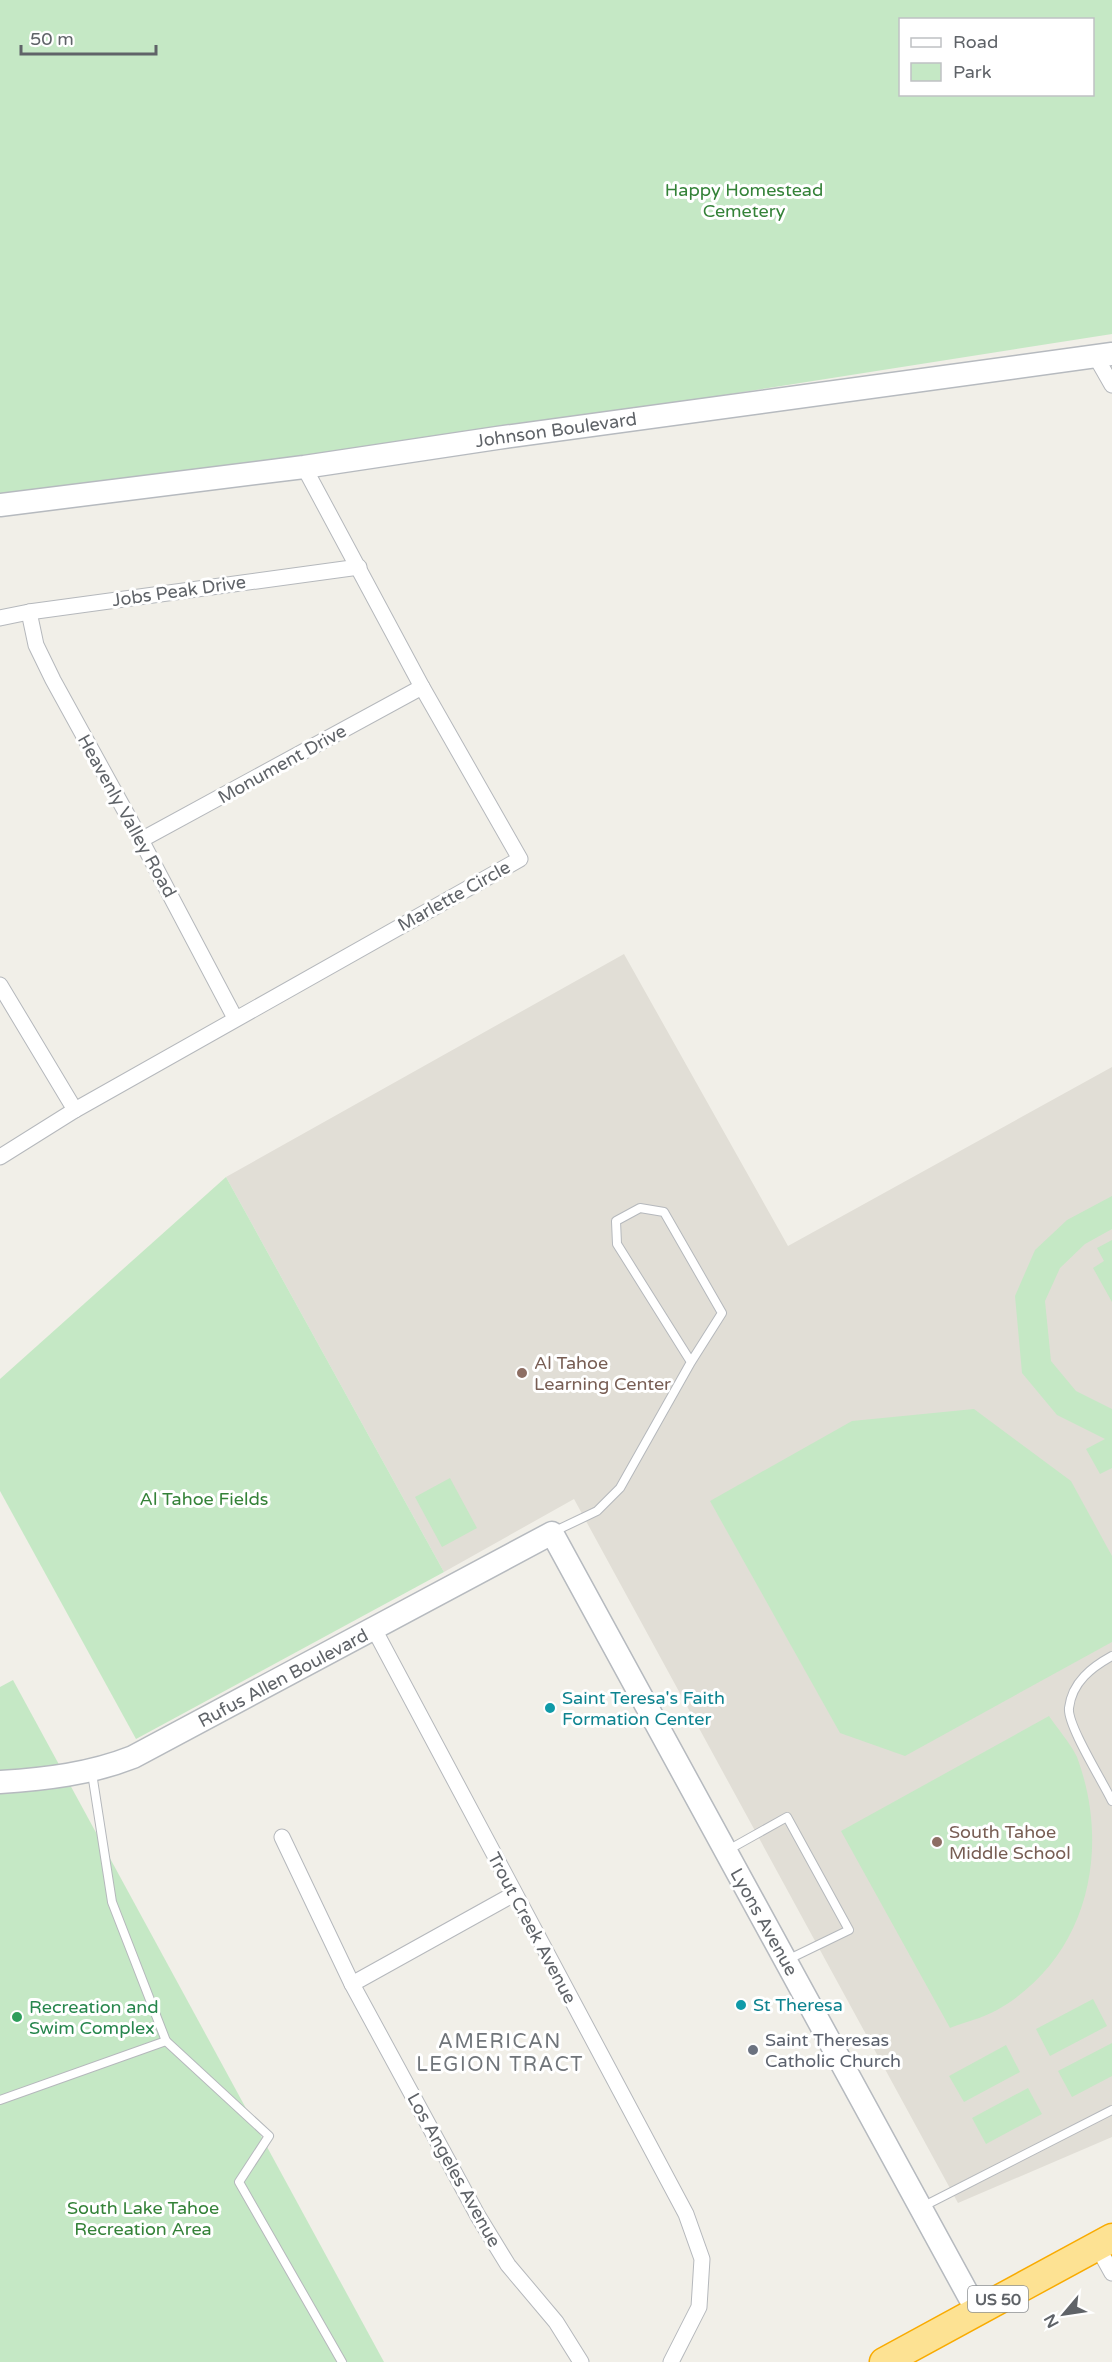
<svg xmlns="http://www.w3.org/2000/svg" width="1112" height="2362" font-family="'Varela Round',sans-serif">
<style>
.education{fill:#e1ded6}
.green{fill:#c5e8c5;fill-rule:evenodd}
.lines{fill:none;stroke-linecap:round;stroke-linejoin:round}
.lane-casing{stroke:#b5b8bc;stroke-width:10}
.street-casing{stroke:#b5b8bc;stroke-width:17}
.secondary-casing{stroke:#b6babf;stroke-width:25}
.highway-casing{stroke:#f9ab00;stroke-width:31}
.lane{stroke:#fff;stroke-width:8}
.street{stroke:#fff;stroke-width:15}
.secondary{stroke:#fff;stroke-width:22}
.highway{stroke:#fde293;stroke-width:28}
.education-dot{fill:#8d6e63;stroke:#fff;stroke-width:2}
.culture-dot{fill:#0f9aa8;stroke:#fff;stroke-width:2}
.leisure-dot{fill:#2e9e5b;stroke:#fff;stroke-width:2}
.worship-dot{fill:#6b7280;stroke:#fff;stroke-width:2}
.labels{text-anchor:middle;stroke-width:6;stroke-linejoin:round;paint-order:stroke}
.shield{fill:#fff;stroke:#8f9295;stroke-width:1.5}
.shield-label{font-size:16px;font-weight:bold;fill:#5f6368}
.park-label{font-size:18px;fill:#348238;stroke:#fff}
.street-label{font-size:18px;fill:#5f6368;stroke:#fff}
.education-label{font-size:18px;fill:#785e54;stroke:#fff;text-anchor:start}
.culture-label{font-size:18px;fill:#0d838f;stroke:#fff;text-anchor:start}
.leisure-label{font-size:18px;fill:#27864d;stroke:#fff;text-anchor:start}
.worship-label{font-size:18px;fill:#5b616d;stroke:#fff;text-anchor:start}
.neighbourhood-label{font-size:20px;letter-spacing:1.5px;fill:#70757a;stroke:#fff}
</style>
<rect width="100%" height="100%" fill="#f1efe8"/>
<!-- education -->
<polygon class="education" points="624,954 788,1246 1112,1067 1112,2137 958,2203 574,1499 444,1572 226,1177"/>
<!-- green -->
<g class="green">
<path d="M0,0H1112V334L387,448L0,494ZM900,20H1092V94H900Z"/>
<polygon points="226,1177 444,1572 136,1739 0,1491 0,1379"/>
<polygon points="1112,1196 1112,1229 1085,1244 1060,1268 1045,1301 1051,1361 1076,1391 1112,1409 1112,1468 1100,1474 1086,1449 1105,1439 1057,1415 1022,1373 1015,1296 1035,1250 1067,1220"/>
<polygon points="1112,1240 1112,1302 1093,1268 1104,1261 1097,1248"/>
<polygon points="974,1409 1071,1481 1112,1556 1112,1642 905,1756 840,1733 710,1501 852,1421"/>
<polygon points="450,1478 477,1528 442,1547 415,1497"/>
<polygon points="13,1680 384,2362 0,2362 0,1687"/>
<path d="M1049,1716C1058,1729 1070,1743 1077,1757C1112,1851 1087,1959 997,2010C983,2018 965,2022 950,2028L841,1831Z"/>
<polygon points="1093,1999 1107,2026 1050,2056 1036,2029"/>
<polygon points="1112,2043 1112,2076 1072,2097 1058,2071"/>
<polygon points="1006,2045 1020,2072 964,2102 949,2076"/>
<polygon points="1028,2088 1042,2114 986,2144 972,2118"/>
</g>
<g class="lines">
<!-- lane casing -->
<g class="lane-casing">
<g id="lane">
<polyline points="553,1532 597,1511 620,1488 691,1362 722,1313 664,1212 640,1208 616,1221 617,1244 691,1362"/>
<path d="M1112,1656C1092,1667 1072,1682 1069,1708C1067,1725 1103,1782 1112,1801"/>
<polyline points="728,1850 787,1817 849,1930 787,1960"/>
<polyline points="166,2041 269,2136 239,2182 342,2362"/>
<polyline points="0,2100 166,2041 112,1902 92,1773"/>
<polyline points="922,2207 1112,2110"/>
</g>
</g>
<!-- street casing -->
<g class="street-casing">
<g id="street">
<polyline points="1096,357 1112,385"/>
<polyline points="29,612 36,645 53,680 141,840 235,1018"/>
<polyline points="0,618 29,612 359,567"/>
<polyline points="141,840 422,687"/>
<polyline points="0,985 75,1110"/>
<polyline points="0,1157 75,1110 520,859 422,687 304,467"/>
<polyline points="374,1629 686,2214 702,2259 699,2307 671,2362"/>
<polyline points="282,1837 352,1984 478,2216 508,2265 556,2322 581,2362"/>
<polyline points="352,1984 514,1894"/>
<polyline points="1097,2246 1112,2273"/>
</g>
</g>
<!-- secondary casing -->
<g class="secondary-casing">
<g id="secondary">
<polyline points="0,505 304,467 497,438 1112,354"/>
<path d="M0,1782C46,1779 90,1774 133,1757L552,1533L977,2311"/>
</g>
</g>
<!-- highway casing -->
<g class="highway-casing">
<polyline id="highway" points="884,2362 1112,2238"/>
</g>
<!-- lane -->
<use href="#lane" class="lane"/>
<!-- street -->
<use href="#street" class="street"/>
<!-- secondary -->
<use href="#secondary" class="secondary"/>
<!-- highway -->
<use href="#highway" class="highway"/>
</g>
<!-- markers -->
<g class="education-dot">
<circle cx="522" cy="1373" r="6"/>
<circle cx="937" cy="1842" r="6"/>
</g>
<g class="culture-dot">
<circle cx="550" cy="1708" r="6"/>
<circle cx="741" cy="2005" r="6"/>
</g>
<circle class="leisure-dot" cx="17" cy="2017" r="6"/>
<circle class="worship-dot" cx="753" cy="2050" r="6"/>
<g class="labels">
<!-- shield labels -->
<rect class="shield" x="968" y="2286" width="60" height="26" rx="4.5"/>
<g class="shield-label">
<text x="998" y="2305">US 50</text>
</g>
<!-- park labels -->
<g class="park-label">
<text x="744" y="196">Happy Homestead<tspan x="744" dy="21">Cemetery</tspan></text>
<text x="204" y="1505">Al Tahoe Fields</text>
<text x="143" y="2214">South Lake Tahoe<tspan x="143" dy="21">Recreation Area</tspan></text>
</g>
<!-- street labels -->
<g class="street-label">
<text transform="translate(556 430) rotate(-8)" y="6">Johnson Boulevard</text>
<text transform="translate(179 591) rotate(-8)" y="6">Jobs Peak Drive</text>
<text transform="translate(282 764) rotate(-29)" y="6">Monument Drive</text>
<text transform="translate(127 816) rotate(61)" y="6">Heavenly Valley Road</text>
<text transform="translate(454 896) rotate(-29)" y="6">Marlette Circle</text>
<text transform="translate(283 1678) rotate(-28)" y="6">Rufus Allen Boulevard</text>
<text transform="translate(764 1922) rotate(61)" y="6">Lyons Avenue</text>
<text transform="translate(532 1928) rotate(62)" y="6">Trout Creek Avenue</text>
<text transform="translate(454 2170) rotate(61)" y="6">Los Angeles Avenue</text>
</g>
<!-- education labels -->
<g class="education-label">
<text x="534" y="1369">Al Tahoe<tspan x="534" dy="21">Learning Center</tspan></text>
<text x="949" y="1838">South Tahoe<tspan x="949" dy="21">Middle School</tspan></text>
</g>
<!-- culture labels -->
<g class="culture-label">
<text x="562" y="1704">Saint Teresa's Faith<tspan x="562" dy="21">Formation Center</tspan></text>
<text x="753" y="2011">St Theresa</text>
</g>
<!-- leisure labels -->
<g class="leisure-label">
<text x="29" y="2013">Recreation and<tspan x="29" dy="21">Swim Complex</tspan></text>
</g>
<!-- worship labels -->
<g class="worship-label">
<text x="765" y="2046">Saint Theresas<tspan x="765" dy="21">Catholic Church</tspan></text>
</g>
<!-- neighbourhood labels -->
<g class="neighbourhood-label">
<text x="500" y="2048">AMERICAN<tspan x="500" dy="23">LEGION TRACT</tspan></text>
</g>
</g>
<!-- legend -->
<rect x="899" y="18" width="195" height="78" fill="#ffffff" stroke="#bfc1c3" stroke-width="1.5"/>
<rect x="911" y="38" width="30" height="9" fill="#ffffff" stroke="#bfc1c3" stroke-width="1.5"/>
<text x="953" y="48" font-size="18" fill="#5f6368">Road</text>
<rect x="911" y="63" width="30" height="18" fill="#c5e8c5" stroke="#bfc1c3" stroke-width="1.5"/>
<text x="953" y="78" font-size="18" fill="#5f6368">Park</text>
<!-- north arrow -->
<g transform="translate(1064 2314) rotate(241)" stroke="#ffffff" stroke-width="4.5" paint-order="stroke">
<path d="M0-4.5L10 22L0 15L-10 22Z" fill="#5f6368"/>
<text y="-9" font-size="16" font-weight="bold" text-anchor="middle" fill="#5f6368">N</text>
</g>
<!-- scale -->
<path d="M21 45v9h135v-9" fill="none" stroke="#5f6368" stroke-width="3"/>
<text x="30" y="45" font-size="18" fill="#5f6368" stroke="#ffffff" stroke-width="4.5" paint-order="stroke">50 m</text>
</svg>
